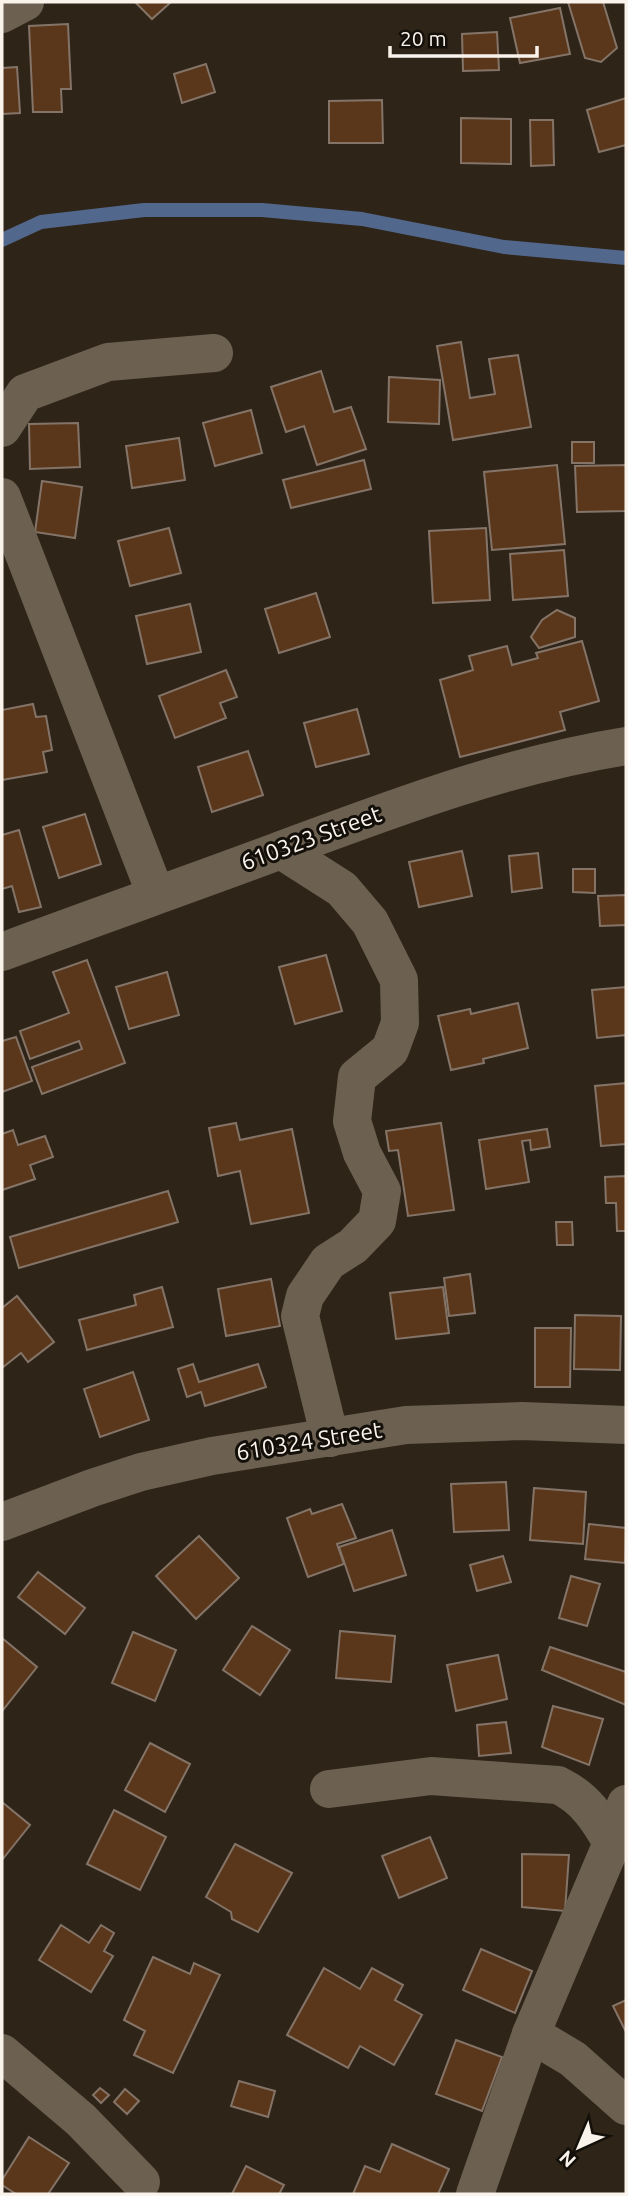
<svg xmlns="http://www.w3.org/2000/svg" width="628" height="2196" font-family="Ubuntu,sans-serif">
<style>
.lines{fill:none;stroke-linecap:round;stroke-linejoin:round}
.stream{stroke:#52678c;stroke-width:14}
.building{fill:#5a371b;stroke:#847468;stroke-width:2}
.minor{stroke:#6c6051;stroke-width:38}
.labels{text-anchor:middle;stroke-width:6;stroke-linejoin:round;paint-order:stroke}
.street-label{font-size:23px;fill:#faf3eb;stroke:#130f09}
</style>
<rect width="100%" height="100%" fill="#2f2418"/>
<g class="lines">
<!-- stream -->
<polyline class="stream" points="2,240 41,222 144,210 262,210 362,219 504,247 626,258"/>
</g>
<!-- building -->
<g class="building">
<polygon points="135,2 171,2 152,19"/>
<polygon points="568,2 603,2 617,48 601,62 585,58"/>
<polygon points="560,8 570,54 520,63 510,18"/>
<polygon points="68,24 71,89 61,89 62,112 33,112 29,26"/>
<polygon points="497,32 499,70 463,71 462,34"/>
<polygon points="206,64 215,92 182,103 174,74"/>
<polygon points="17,67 20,113 2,114 2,68"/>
<polygon points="626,98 626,145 599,152 587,110"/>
<polygon points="382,100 383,143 329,143 329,101"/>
<polygon points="461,118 511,119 511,164 461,163"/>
<polygon points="530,120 553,120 554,165 531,166"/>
<polygon points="461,342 470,398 495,394 489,359 518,355 531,427 453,440 437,346"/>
<polygon points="321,371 334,412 351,407 366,449 317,465 304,426 286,432 271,387"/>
<polygon points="389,377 440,380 439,424 388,422"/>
<polygon points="251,410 262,453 215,466 203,423"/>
<polygon points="78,423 80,467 30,469 29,424"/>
<polygon points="179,438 185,480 132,488 126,446"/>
<rect x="572" y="442" width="22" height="21"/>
<polygon points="364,460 371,489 291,508 283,480"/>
<polygon points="557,465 565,544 492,550 484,472"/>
<polygon points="626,465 626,511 577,512 575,466"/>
<polygon points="42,481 82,487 75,538 35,532"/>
<polygon points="169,528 181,573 130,586 118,541"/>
<polygon points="486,528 490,600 433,603 429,531"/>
<polygon points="564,550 568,596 513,600 510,554"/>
<polygon points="316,593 330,637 279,653 265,609"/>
<polygon points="190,604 201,652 147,664 136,616"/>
<polygon points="557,610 575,618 575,637 539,648 531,637 542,620"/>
<polygon points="582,641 599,701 560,712 565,730 460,757 440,680 473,670 469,656 507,646 512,665 538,658 536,653"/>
<polygon points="226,670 237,697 220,703 226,718 175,738 159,696"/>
<polygon points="33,704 36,717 46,716 52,750 43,752 47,772 2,780 2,710"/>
<polygon points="357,709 369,754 316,767 304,723"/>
<polygon points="248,751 263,795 212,812 198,767"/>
<polygon points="85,814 101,864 59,878 43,827"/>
<polygon points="19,830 41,907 19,912 12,886 2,889 2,835"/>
<polygon points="462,851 472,896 419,907 409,862"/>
<polygon points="538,853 542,888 512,892 509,856"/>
<polygon points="573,869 595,869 595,893 573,892"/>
<polygon points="626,895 626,925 600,926 598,896"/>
<polygon points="326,955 342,1011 295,1024 279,967"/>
<polygon points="87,960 125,1063 42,1094 32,1067 82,1049 79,1041 30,1059 20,1031 69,1013 53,972"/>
<polygon points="167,972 179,1015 129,1029 116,987"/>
<polygon points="626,987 626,1035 597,1038 592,990"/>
<polygon points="518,1003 528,1048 483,1059 484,1063 451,1070 438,1016 470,1009 471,1014"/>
<polygon points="16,1037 32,1081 2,1092 2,1041"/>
<polygon points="626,1083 626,1144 601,1146 595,1086"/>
<polygon points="236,1123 240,1140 292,1129 309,1213 251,1224 240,1171 218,1176 209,1128"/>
<polygon points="441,1123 454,1210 408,1216 398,1150 389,1151 386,1131"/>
<polygon points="547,1129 550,1147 531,1150 530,1140 522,1141 529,1182 486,1189 479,1140"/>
<polygon points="13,1130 18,1145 45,1136 53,1157 30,1165 35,1179 2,1190 2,1134"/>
<polygon points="626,1176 626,1231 617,1231 616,1203 606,1203 605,1177"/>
<polygon points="168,1191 178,1222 19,1268 10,1237"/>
<polygon points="556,1222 572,1222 573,1245 557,1245"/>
<polygon points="470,1274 475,1313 449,1316 444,1278"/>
<polygon points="271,1279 280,1326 226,1336 218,1289"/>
<polygon points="162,1287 173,1327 87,1350 79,1320 136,1305 134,1295"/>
<polygon points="443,1287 449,1333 396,1339 390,1293"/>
<polygon points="17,1296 54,1342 28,1362 21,1353 2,1368 2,1308"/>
<polygon points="575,1315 621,1316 620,1370 574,1369"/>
<polygon points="535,1328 571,1328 570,1387 535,1387"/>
<polygon points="193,1364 199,1382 258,1364 266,1387 205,1406 201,1392 187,1397 178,1369"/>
<polygon points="133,1372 149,1420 100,1437 84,1389"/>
<polygon points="506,1482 509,1530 454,1532 451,1484"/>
<polygon points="534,1488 586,1492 583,1544 530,1540"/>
<polygon points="342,1504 356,1538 337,1544 344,1564 308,1577 287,1518 310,1509 312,1514"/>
<polygon points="589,1524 626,1528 625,1563 585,1559"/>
<polygon points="392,1530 406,1575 354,1591 339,1547"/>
<polygon points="199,1536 239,1578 196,1619 156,1576"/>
<polygon points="503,1556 511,1582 477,1591 470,1565"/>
<polygon points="38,1572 85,1608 65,1634 18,1597"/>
<polygon points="571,1576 600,1584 587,1626 559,1618"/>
<polygon points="252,1626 290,1650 260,1695 223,1670"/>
<polygon points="340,1631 395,1636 391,1682 336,1678"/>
<polygon points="133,1632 176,1650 155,1701 112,1683"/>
<polygon points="2,1638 37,1667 3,1710 2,1709"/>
<polygon points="550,1647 626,1672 626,1705 542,1670"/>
<polygon points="498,1655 507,1699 456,1711 447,1665"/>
<polygon points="553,1706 603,1719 589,1765 542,1747"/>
<polygon points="506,1722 511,1753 479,1756 477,1725"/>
<polygon points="150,1743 190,1764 165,1812 125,1790"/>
<polygon points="2,1802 30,1825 2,1860"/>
<polygon points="114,1810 166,1837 140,1890 87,1864"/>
<polygon points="430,1837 447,1878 399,1898 382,1856"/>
<polygon points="235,1844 292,1873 258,1932 232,1919 231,1912 206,1897"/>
<polygon points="522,1854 569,1855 565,1911 522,1907"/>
<polygon points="61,1925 89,1943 101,1925 114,1933 104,1951 113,1956 91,1992 39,1960"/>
<polygon points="481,1949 532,1971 515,2013 463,1990"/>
<polygon points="153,1957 190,1974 194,1963 220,1975 173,2073 134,2055 145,2031 124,2020"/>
<polygon points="324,1968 360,1989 372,1968 403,1985 395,2000 422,2015 394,2065 360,2046 348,2068 287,2035"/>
<polygon points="626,2000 626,2032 613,2006"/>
<polygon points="456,2040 502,2057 482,2111 436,2094"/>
<polygon points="239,2081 275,2091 268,2117 231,2106"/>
<polygon points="100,2088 109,2095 101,2103 93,2095"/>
<polygon points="125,2089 139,2101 127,2114 114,2102"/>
<polygon points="29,2137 69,2163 48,2194 16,2194 2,2185 2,2180"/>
<polygon points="392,2144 449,2169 438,2194 353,2194 365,2166 380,2172"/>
<polygon points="246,2166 284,2185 279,2194 232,2194"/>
</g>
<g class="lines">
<!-- minor -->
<g class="minor">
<polyline points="2,14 25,2"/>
<polyline points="2,428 25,393 108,362 214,353"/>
<polyline points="2,497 156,895"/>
<polyline points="281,850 342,889 370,922 399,980 400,1023 390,1050 357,1077 352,1121 362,1153 382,1191 377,1221 353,1246 328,1262 305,1296 300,1316 330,1438"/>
<path d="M2,952C95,917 188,885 281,850C394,808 507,765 626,746"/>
<polyline points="2,1522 92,1488 141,1472 212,1456 406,1425 522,1421 626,1425"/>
<path d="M329,1789L431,1776L558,1785C585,1798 598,1818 612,1843"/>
<polyline points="531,2034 573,2059 626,2106"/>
<polyline points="2,2053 81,2120 141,2182"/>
<polyline points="475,2194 531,2034 612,1843 626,1804"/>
</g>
</g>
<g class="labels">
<!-- street labels -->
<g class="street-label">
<text transform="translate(311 838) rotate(-20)" y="8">610323 Street</text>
<text transform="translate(309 1441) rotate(-9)" y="8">610324 Street</text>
</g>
</g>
<!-- border -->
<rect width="628" height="2196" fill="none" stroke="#faf3eb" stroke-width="7"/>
<!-- north arrow -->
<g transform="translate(579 2147) rotate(224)" stroke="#130f09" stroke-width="5" paint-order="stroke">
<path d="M0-5L12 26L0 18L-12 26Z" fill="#faf3eb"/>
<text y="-10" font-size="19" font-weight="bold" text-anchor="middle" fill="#faf3eb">N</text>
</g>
<!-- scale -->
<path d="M390 46v10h147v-10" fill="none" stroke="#faf3eb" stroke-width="3.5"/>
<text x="400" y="46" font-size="21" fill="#faf3eb" stroke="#130f09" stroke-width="5" paint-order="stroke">20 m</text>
</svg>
